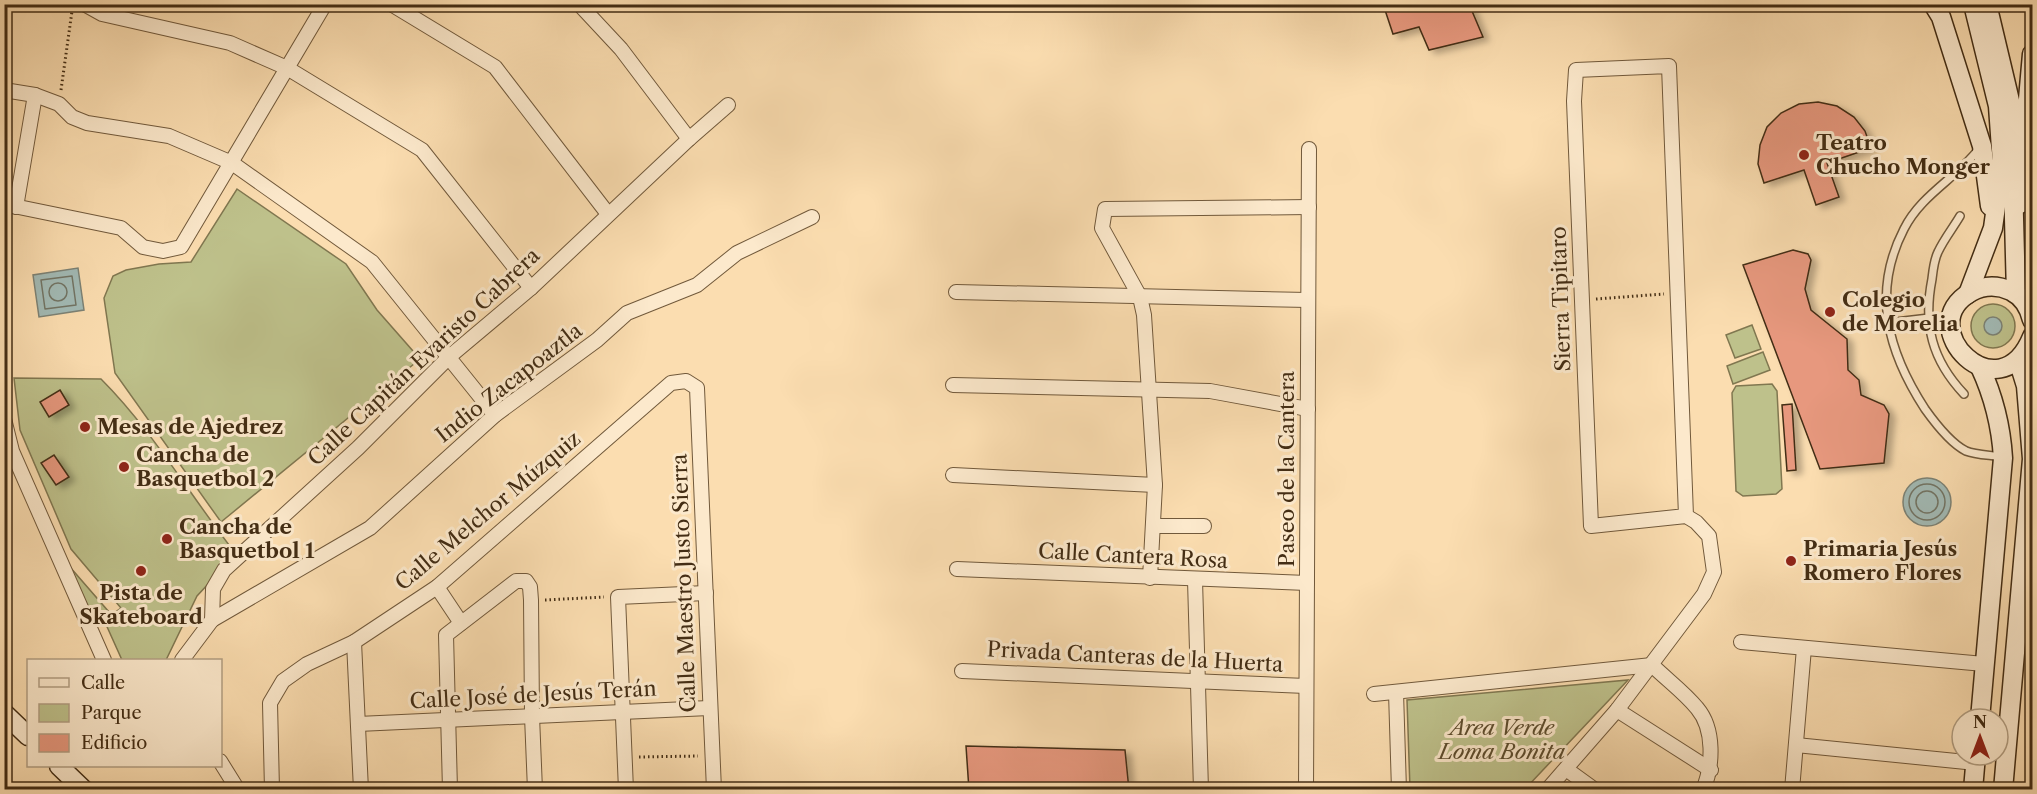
<svg xmlns="http://www.w3.org/2000/svg" width="2037" height="794" font-family="'Libre Caslon Text',serif">
<style>
.green{fill:#bec18b;stroke:#807750;stroke-width:1.5}
.water{fill:#a2bab5;stroke:#7c8275;stroke-width:1.5}
.lines{fill:none;stroke-linecap:round;stroke-linejoin:round}
.shore{stroke:#727464;stroke-width:1.5}
.building{fill:#e7987e;stroke:#432d14;stroke-width:1.5;filter:url(#shadow)}
.lane-casing{stroke:#71593b;stroke-width:10}
.street-casing{stroke:#71593b;stroke-width:16}
.secondary-casing{stroke:#432d14;stroke-width:21}
.path{stroke:#432d14;stroke-width:3;stroke-dasharray:1.5 3;stroke-linecap:butt}
.lane{stroke:#fce9cc;stroke-width:7}
.street{stroke:#fce9cc;stroke-width:14}
.secondary{stroke:#fce9cc;stroke-width:18}
.poi-dot{fill:#8f2418;stroke:#fce9cc;stroke-width:2}
.labels{text-anchor:middle;stroke-width:6;stroke-linejoin:round;paint-order:stroke}
.poi-label{font-size:21px;font-weight:bold;fill:#432d14;stroke:#fce9cc;text-anchor:start}
.street-label{font-size:21px;fill:#432d14;stroke:#fce9cc}
.park-label{font-size:21px;font-style:italic;fill:#5c4b2c;stroke:#fce9cc}
</style>
<defs>
<filter id="shadow"><feDropShadow dx="6" dy="3.5" stdDeviation="3" flood-color="#0004"/></filter>
</defs>
<rect width="100%" height="100%" fill="#fbddb0"/>
<filter id="stains"><feTurbulence type="fractalNoise" baseFrequency=".00333" numOctaves="4"/><feColorMatrix values="0 0 0 0 .2 0 0 0 0 .09 0 0 0 0 .02 0 0 0 .5 -.17"/></filter>
<radialGradient id="worn" r=".72"><stop offset=".6" stop-color="#630" stop-opacity="0"/><stop offset="1" stop-color="#630" stop-opacity=".3"/></radialGradient>
<!-- green -->
<g class="green">
<polygon points="237,189 346,264 377,310 420,359 221,522 115,373 104,298 113,276 126,270 159,264 191,262"/>
<circle cx="1993" cy="326" r="22"/>
<polygon points="1752,325 1761,349 1735,358 1726,335"/>
<polygon points="1763,352 1770,370 1733,384 1727,366"/>
<path d="M14,378L101,379C153,431 191,497 236,554L197,596L166,660H122L104,620L121,608L71,549L20,430Z"/>
<polygon points="1772,384 1777,391 1782,489 1776,494 1743,496 1736,491 1732,393 1736,386"/>
<polygon points="63,559 109,612 92,626"/>
<polygon points="1628,680 1525,789 1410,789 1407,700"/>
</g>
<!-- water -->
<g class="water">
<polygon points="78,268 84,310 39,317 33,275"/>
<circle cx="1993" cy="326" r="9"/>
<circle cx="1927" cy="502" r="24"/>
</g>
<g class="lines">
<!-- shore -->
<g class="shore">
<polygon points="72,276 76,305 45,309 41,280"/>
<circle cx="58" cy="292" r="9"/>
<circle cx="1927" cy="502" r="18"/>
<circle cx="1927" cy="502" r="11"/>
</g>
</g>
<!-- building -->
<g class="building">
<polygon points="1383,4 1469,4 1483,37 1429,50 1419,27 1393,34"/>
<polygon points="1818,102 1837,106 1854,117 1865,131 1871,148 1827,163 1839,197 1816,205 1804,170 1764,183 1758,164 1760,145 1767,127 1781,113 1799,104"/>
<polygon points="1793,250 1808,254 1811,260 1805,289 1811,310 1847,339 1848,370 1859,380 1861,395 1884,405 1889,414 1884,463 1820,469 1743,265"/>
<polygon points="60,390 69,405 49,417 40,402"/>
<polygon points="1792,404 1796,470 1787,471 1782,405"/>
<polygon points="54,455 69,477 56,485 41,463"/>
<polygon points="966,746 1125,750 1129,790 969,790"/>
</g>
<g class="lines">
<!-- lane casing -->
<g class="lane-casing">
<g id="lane">
<path d="M1978,150C1955,179 1921,195 1904,229C1871,293 1888,352 1925,409C1935,423 1950,443 1966,451C1976,455 1991,455 2002,457"/>
<path d="M1960,216C1953,228 1944,239 1938,252C1934,260 1933,270 1932,279C1923,325 1932,360 1964,394"/>
<polyline points="1887,323 1929,318"/>
</g>
</g>
<!-- street casing -->
<g class="street-casing">
<g id="street">
<polyline points="84,4 102,14 230,43 287,68 422,150 531,288"/>
<polyline points="391,4 495,67 608,214"/>
<polyline points="579,4 621,49 689,139"/>
<polyline points="4,90 35,95 59,104 72,117 87,123 169,136 232,163 372,262 495,415"/>
<polyline points="4,204 121,228 143,247 163,251 181,247 325,4"/>
<polyline points="16,207 35,95"/>
<polyline points="956,292 1308,300"/>
<polyline points="953,385 1210,391 1308,409"/>
<polyline points="4,419 12,451 104,660"/>
<polyline points="953,475 1155,485"/>
<polyline points="1153,526 1204,526"/>
<polyline points="957,569 1307,583"/>
<polyline points="1150,578 1155,485 1144,315 1140,297 1102,228 1105,209 1309,207"/>
<polyline points="1195,580 1201,790"/>
<polyline points="437,587 461,623"/>
<polyline points="212,620 370,528 495,415 597,340 627,313 697,285 737,253 812,217"/>
<polyline points="354,642 361,790"/>
<polyline points="1741,642 1984,664"/>
<polyline points="182,660 212,620 213,589 224,570 358,448 449,357 531,288 689,139 728,105"/>
<polyline points="962,671 1306,686"/>
<polyline points="1396,692 1399,790"/>
<path d="M1374,694L1652,665C1666,679 1684,692 1697,708C1715,729 1713,766 1703,790"/>
<polyline points="1617,710 1711,770"/>
<polyline points="358,724 709,708"/>
<polyline points="1796,745 1976,763"/>
<polyline points="220,761 238,790"/>
<polyline points="1566,769 1595,790"/>
<polyline points="272,790 270,703 283,681 307,664 354,642 437,587 671,383 686,381 697,388 714,790"/>
<polyline points="450,790 446,635 516,581 526,581 530,587 531,600 532,716 535,790"/>
<polyline points="626,790 618,597 706,593"/>
<polyline points="1306,790 1309,149"/>
<polyline points="1547,790 1617,710 1704,594 1714,572 1709,536 1696,522 1686,516 1591,526 1574,101 1576,70 1669,66 1686,516"/>
<polyline points="1792,790 1804,648"/>
</g>
</g>
<!-- secondary casing -->
<g class="secondary-casing">
<g id="secondary">
<polyline points="1933,4 1941,17 1982,146 1990,206"/>
<polyline points="1987,4 2011,105 2016,294"/>
<polyline points="2020,204 2026,187 2028,99 2032,54"/>
<polyline points="1968,294 1993,228 2002,163 1998,106 1973,4"/>
<path d="M2032,320C2029,307 2023,297 2011,291C1998,285 1984,285 1971,292C1910,326 1999,417 2032,337"/>
<polyline points="4,713 28,736"/>
<path d="M1980,719L2003,458C2001,425 1994,397 1980,367"/>
<polyline points="59,766 84,790"/>
<polyline points="1973,790 1976,755"/>
<polyline points="2003,790 2032,459 2026,386 2018,360"/>
</g>
</g>
<!-- path -->
<g class="path">
<polyline points="61,90 72,11"/>
<polyline points="1596,299 1664,294"/>
<polyline points="545,600 604,597"/>
<polyline points="639,757 698,756"/>
</g>
<!-- lane -->
<use href="#lane" class="lane"/>
<!-- street -->
<use href="#street" class="street"/>
<!-- secondary -->
<use href="#secondary" class="secondary"/>
</g>
<!-- markers -->
<g class="poi-dot">
<circle cx="1804" cy="155" r="6"/>
<circle cx="1830" cy="312" r="6"/>
<circle cx="85" cy="427" r="6"/>
<circle cx="124" cy="467" r="6"/>
<circle cx="167" cy="539" r="6"/>
<circle cx="1791" cy="561" r="6"/>
<circle cx="141" cy="571" r="6"/>
</g>
<g class="labels">
<!-- poi labels -->
<g class="poi-label">
<text x="1816" y="150">Teatro<tspan x="1816" dy="24">Chucho Monger</tspan></text>
<text x="1842" y="307">Colegio<tspan x="1842" dy="24">de Morelia</tspan></text>
<text x="97" y="434">Mesas de Ajedrez</text>
<text x="136" y="462">Cancha de<tspan x="136" dy="24">Basquetbol 2</tspan></text>
<text x="179" y="534">Cancha de<tspan x="179" dy="24">Basquetbol 1</tspan></text>
<text x="1803" y="556">Primaria Jesús<tspan x="1803" dy="24">Romero Flores</tspan></text>
<text x="141" y="600" text-anchor="middle">Pista de<tspan x="141" dy="24">Skateboard</tspan></text>
</g>
<!-- street labels -->
<g class="street-label">
<text transform="translate(1561 299) rotate(-92)" y="7">Sierra Tipitaro</text>
<text transform="translate(424 357) rotate(-43)" y="7">Calle Capitán Evaristo Cabrera</text>
<text transform="translate(509 383) rotate(-38)" y="7">Indio Zacapoaztla</text>
<text transform="translate(1287 469) rotate(-90)" y="7">Paseo de la Cantera</text>
<text transform="translate(488 511) rotate(-40)" y="7">Calle Melchor Múzquiz</text>
<text transform="translate(1133 556) rotate(3)" y="7">Calle Cantera Rosa</text>
<text transform="translate(684 583) rotate(-92)" y="7">Calle Maestro Justo Sierra</text>
<text transform="translate(1135 657) rotate(3)" y="7">Privada Canteras de la Huerta</text>
<text transform="translate(533 695) rotate(-3)" y="7">Calle José de Jesús Terán</text>
</g>
<!-- park labels -->
<g class="park-label">
<text x="1502" y="735">Area Verde<tspan x="1502" dy="24">Loma Bonita</tspan></text>
</g>
</g>
<!-- margin -->
<rect width="2037" height="794" fill="none" stroke="#fbddb0" stroke-width="24"/>
<rect x="6" y="6" width="2025" height="782" fill="none" stroke="#432d14" stroke-width="3"/>
<rect x="12" y="12" width="2013" height="770" fill="none" stroke="#432d14" stroke-width="1.5"/>
<!-- legend -->
<rect x="27" y="659" width="195" height="108" fill="#fce9cc" stroke="#b29e82" stroke-width="1.5"/>
<rect x="39" y="678" width="30" height="9" fill="#fce9cc" stroke="#b29e82" stroke-width="1.5"/>
<text x="81" y="689" font-size="18" fill="#432d14">Calle</text>
<rect x="39" y="704" width="30" height="18" fill="#bec18b" stroke="#b29e82" stroke-width="1.5"/>
<text x="81" y="719" font-size="18" fill="#432d14">Parque</text>
<rect x="39" y="734" width="30" height="18" fill="#e7987e" stroke="#b29e82" stroke-width="1.5"/>
<text x="81" y="749" font-size="18" fill="#432d14">Edificio</text>
<!-- north arrow -->
<g transform="translate(1980 737)"><circle r="28" fill="#fce9cc" stroke="#b29e82" stroke-width="1.5"/>
<path d="M0-4.5L10 22L0 15L-10 22Z" fill="#8f2418"/>
<text y="-9" font-size="16" font-weight="bold" text-anchor="middle" fill="#432d14">N</text>
</g>
<rect width="100%" height="100%" filter="url(#stains)"/>
<rect width="100%" height="100%" fill="url(#worn)"/>
</svg>
